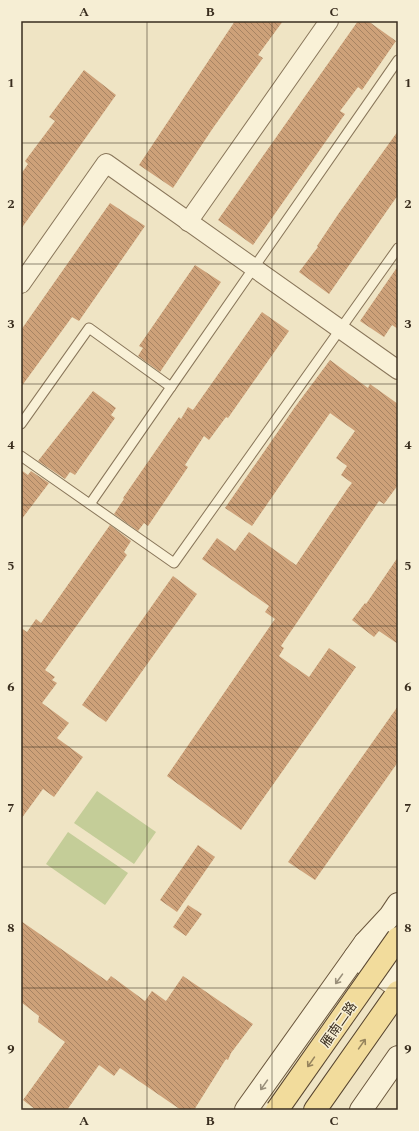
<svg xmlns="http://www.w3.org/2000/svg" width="419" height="1131" font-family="Spectral,'Noto Sans SC',serif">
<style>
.green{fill:#c4cd98}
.building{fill:url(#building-back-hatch)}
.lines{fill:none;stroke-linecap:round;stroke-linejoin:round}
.service-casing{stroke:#89765a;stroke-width:11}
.minor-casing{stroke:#89765a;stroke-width:20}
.tertiary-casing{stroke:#89765a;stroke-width:24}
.secondary-casing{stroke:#6b573d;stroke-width:24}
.primary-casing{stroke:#57442e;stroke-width:24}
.service{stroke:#f9f1d7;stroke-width:9}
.minor{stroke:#f9f1d7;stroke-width:18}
.tertiary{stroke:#f9f1d7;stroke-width:22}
.secondary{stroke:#f9f1d7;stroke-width:22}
.primary{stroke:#f2dc9c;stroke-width:22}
.primary-bridge-casing{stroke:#57442e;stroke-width:24;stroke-linecap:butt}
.primary-bridge{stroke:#f2dc9c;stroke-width:22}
.oneway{stroke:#998f7a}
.oneway2{stroke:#96845d}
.grid{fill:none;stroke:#392d1e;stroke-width:1;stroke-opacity:0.55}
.labels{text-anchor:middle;stroke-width:3;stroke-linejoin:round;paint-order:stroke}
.street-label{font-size:13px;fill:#392d1e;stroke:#f6eed4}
.neatline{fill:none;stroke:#392d1e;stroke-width:1.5}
.grid-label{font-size:13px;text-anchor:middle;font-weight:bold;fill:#392d1e}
</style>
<defs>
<pattern id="building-back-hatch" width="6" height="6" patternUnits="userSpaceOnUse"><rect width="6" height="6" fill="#cda179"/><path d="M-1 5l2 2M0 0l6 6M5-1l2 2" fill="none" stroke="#a78463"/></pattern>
</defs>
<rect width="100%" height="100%" fill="#efe4c4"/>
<!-- green -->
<g class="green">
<polygon points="97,791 156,832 134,864 74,823"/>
<polygon points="68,832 128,873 105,905 46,864"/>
</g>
<!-- building -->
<g class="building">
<polygon points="235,21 283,21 258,55 263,58 213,128 173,188 139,165"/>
<polygon points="358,21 368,21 396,41 362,90 358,87 340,111 345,114 253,245 218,220"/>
<polygon points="84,70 116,95 21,229 21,174 28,164 25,161 55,121 49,117"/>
<polygon points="398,131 398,195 329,294 299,272 318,247 317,246 339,213"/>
<polygon points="110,203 145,226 79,321 72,317 21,387 21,330"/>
<polygon points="195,265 221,282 160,372 138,356 143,348 139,346"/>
<polygon points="398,266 398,329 392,325 384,337 360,321"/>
<polygon points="262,312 289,331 228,418 226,417 209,440 204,436 185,465 188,467 148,526 144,523 138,531 114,514 124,499 123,498 179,417 181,419 188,407 193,410"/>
<polygon points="330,360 368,388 370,384 398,404 398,485 384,504 379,501 281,646 284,648 279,656 309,677 329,648 356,667 241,830 167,776 275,619 265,612 269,606 202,559 217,538 235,551 249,532 296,565 348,488 352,483 341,475 347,466 336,458 355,431 330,413 252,526 225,508 295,407"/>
<polygon points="93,391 116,408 111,415 115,418 75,475 70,472 65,479 38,461"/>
<polygon points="21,470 28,475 31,471 49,483 21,520"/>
<polygon points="110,525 131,541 124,552 127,555 45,670 55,677 52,680 57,683 42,703 69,723 57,738 83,757 54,797 43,789 21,819 21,628 27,632 36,619 41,623"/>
<polygon points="398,557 398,644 379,631 374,637 352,620 365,603 366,604"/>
<polygon points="173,576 197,594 106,722 82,705"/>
<polygon points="398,706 398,762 315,880 288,862"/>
<polygon points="198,845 215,857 177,912 160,900"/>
<polygon points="188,905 202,914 186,936 173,927"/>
<polygon points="21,921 107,981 111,976 145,1001 152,991 166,1001 183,976 253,1024 231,1053 228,1060 226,1059 194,1110 181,1110 120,1068 114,1076 99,1065 67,1110 36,1110 23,1100 65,1042 38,1022 39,1016 21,1002"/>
</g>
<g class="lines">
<!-- service casing -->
<g class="service-casing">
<g id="service">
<polyline points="21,424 89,328 171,387 398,60"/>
<polyline points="21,456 174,563 398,248"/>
<polyline points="90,504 171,387"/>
</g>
</g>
<!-- minor casing -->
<g class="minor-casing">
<g id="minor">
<polyline points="188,222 329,21"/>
<polyline points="21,284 106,163 398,370"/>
</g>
</g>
<!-- tertiary casing -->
<g class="tertiary-casing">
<g id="tertiary">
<polyline points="365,943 398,966"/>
<polyline points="355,957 398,987"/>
</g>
</g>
<!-- secondary casing -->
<g class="secondary-casing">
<g id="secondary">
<polyline points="246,1110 365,943 390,916 398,904"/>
<polyline points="361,1110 398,1057"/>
</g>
</g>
<!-- primary casing -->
<g class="primary-casing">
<polyline id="primary" points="315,1110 398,992"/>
</g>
<!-- service -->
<use href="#service" class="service"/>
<!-- minor -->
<use href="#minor" class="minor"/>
<!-- tertiary -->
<use href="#tertiary" class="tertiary"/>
<!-- secondary -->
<use href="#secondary" class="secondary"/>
<!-- primary -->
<use href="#primary" class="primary"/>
<!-- primary-bridge casing -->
<g class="primary-bridge-casing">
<polyline id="primary-bridge" points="277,1110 398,938"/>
</g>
<!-- primary-bridge -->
<use href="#primary-bridge" class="primary-bridge"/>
</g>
<!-- one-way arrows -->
<defs><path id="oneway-shaft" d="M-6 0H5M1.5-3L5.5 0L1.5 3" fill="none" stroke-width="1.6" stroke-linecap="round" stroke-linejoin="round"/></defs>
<g class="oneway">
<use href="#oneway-shaft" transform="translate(339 979) rotate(126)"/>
<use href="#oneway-shaft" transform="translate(264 1085) rotate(125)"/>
</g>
<g class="oneway2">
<use href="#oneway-shaft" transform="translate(362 1044) rotate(-55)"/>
<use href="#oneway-shaft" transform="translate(311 1062) rotate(125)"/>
</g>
<!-- grid -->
<path class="grid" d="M147,21V1110M272,21V1110M21,143H398M21,264H398M21,384H398M21,505H398M21,626H398M21,747H398M21,867H398M21,988H398"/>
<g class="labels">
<!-- street labels -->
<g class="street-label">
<text transform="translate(338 1024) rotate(-55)" y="5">雁南二路</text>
</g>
</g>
<!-- border -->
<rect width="419" height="1131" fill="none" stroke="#f6eed4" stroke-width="44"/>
<rect x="22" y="22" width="375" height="1087" class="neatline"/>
<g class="grid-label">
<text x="84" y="16">A</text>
<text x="210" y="16">B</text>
<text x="334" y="16">C</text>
<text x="11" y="87">1</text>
<text x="408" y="87">1</text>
<text x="11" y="208">2</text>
<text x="408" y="208">2</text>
<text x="11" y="328">3</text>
<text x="408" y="328">3</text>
<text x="11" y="449">4</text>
<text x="408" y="449">4</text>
<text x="11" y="570">5</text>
<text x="408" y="570">5</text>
<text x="11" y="691">6</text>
<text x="408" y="691">6</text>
<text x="11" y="812">7</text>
<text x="408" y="812">7</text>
<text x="11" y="932">8</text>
<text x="408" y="932">8</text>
<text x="11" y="1053">9</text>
<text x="408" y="1053">9</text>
<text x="84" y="1125">A</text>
<text x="210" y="1125">B</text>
<text x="334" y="1125">C</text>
</g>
</svg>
